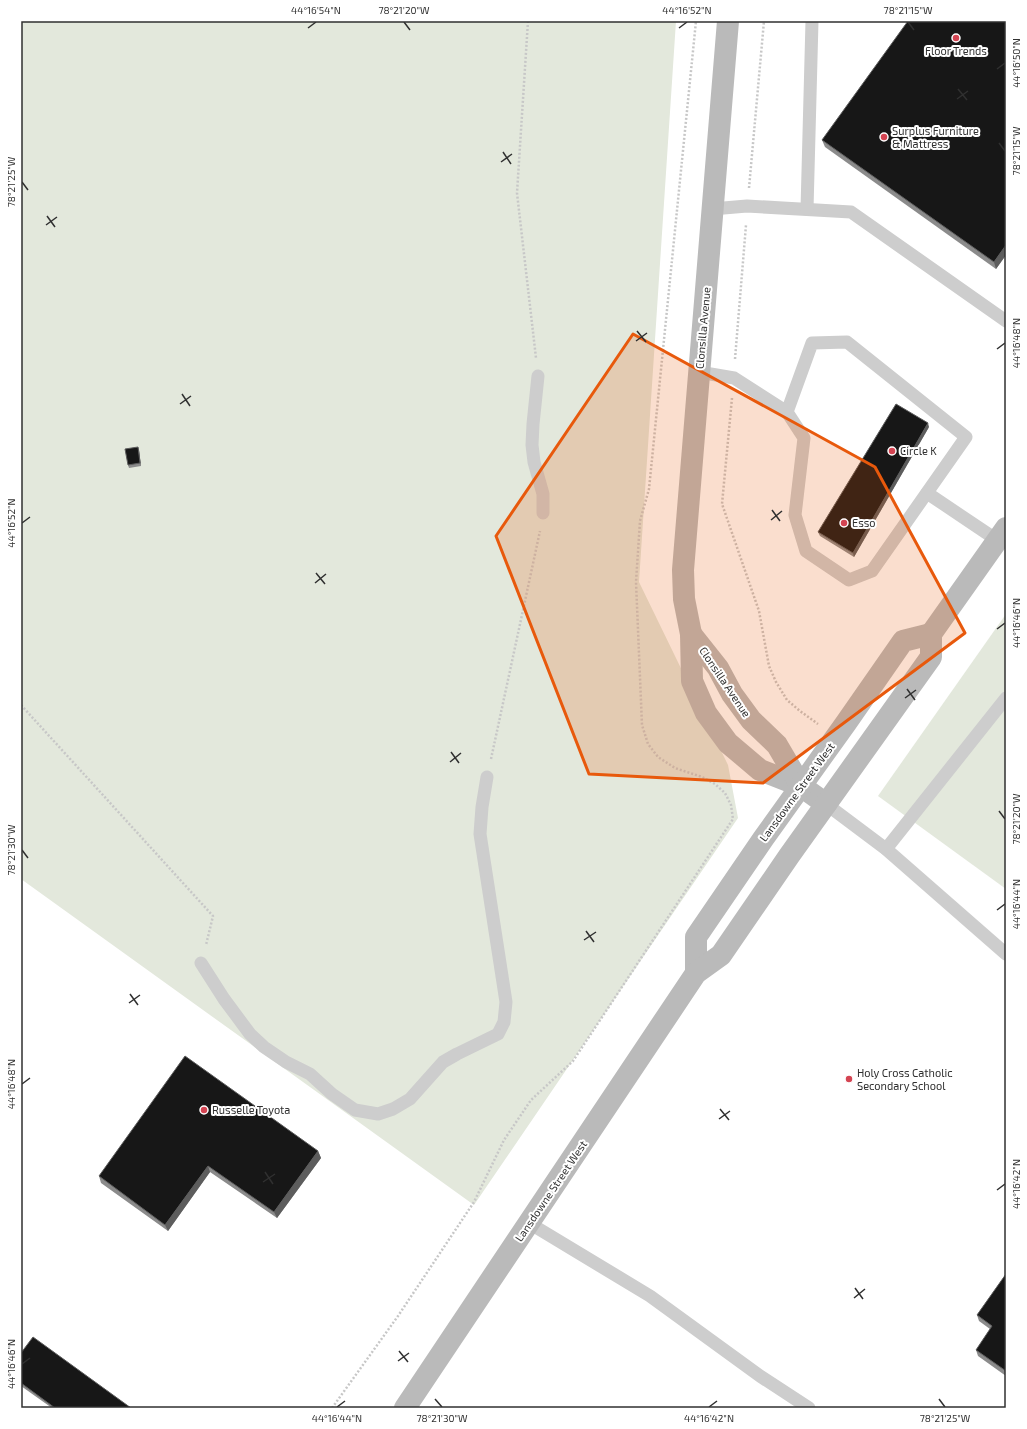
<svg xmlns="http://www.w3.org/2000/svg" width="1027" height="1429" font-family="'Exo 2',sans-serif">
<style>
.green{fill:#e3e8dc}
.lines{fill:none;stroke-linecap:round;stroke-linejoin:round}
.path{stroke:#c7c7c7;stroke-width:2.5;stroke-dasharray:2 2;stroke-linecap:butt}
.lane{stroke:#cdcdcd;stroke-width:13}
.secondary{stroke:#bababa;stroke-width:22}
.wall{fill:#8b8b8b}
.shaded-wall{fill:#5d5d5d}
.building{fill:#171717;stroke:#5d5d5d}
.marked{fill:#e8590c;fill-opacity:0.2;stroke:#e8590c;stroke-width:3;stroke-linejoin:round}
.ticks{fill:none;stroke:#303030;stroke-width:1.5}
.poi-dot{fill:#d44452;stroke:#fff;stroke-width:1.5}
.labels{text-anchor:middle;stroke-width:4;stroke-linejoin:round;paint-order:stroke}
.poi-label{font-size:11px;fill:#303030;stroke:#fff;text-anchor:start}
.street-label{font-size:11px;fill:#303030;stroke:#fff}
.neatline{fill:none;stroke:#303030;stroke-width:1.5}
.ticks-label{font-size:10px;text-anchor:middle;fill:#303030}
</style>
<rect width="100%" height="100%" fill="#fff"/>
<!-- green -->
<g class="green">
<polygon points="21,21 676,21 639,582 728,765 738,818 474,1205 21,879"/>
<polygon points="1006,614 1006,889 878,796"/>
</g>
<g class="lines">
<!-- path -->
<g class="path">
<polyline points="528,21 517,193 536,358"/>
<polyline points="749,188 764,21"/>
<polyline points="735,359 746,225"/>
<polyline points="732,398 722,504 759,611 769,666 776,682 787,700 800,711 818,724"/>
<polyline points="21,705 213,916 206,945"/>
<polyline points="491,759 540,531"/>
<polyline points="332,1408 398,1316 474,1202 504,1140 531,1100 573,1061 733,819 731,805 725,793 715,784 702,777 675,768 658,757 648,744 642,725 636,582 640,521 649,489 696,21"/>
</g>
<!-- lane -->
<g class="lane">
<polyline points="712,209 747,206 851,212 1006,321"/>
<polyline points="807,209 812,21"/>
<polyline points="699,372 734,378 787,412 804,438 795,515 806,551 849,580 872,571 966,437 847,342 812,343 787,412"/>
<polyline points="538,376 533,424 532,445 534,462 543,494 543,513"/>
<polyline points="927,493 997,540"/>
<polyline points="826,804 886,849 1006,954"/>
<polyline points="886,849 1006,698"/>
<polyline points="201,963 224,999 250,1034 264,1047 286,1062 310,1074 332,1094 355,1110 378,1114 393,1109 410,1099 443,1062 457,1054 498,1034 504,1022 506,1002 480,834 482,807 487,777"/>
<polyline points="529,1223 650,1296 760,1376 809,1408"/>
</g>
<!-- secondary -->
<g class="secondary">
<polyline points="728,21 683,570 684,599 691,634 692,681 706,713 728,743 760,770 801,786 826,804"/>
<polyline points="691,634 718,668 732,694 751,720 777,745 801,786"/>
<polyline points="696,973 696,937 763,839 846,723 903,641 931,634"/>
<polyline points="405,1408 696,973 721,955 789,856 931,657 931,634 1006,528"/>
</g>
</g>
<!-- wall -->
<g class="wall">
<polygon points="1006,21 1006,255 996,269 825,147 822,140"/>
<polygon points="929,427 854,557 820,536 818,532"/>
<polygon points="138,447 139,450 141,466 129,468 128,465"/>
<polygon points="318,1151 321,1158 277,1218 210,1172 168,1231 101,1183 99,1176"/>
<polygon points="1006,1274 1006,1376 978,1356 976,1350 990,1329 979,1321 977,1315"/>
<polygon points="21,1353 131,1408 52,1408 21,1386"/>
</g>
<!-- shaded-wall -->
<g class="shaded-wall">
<polygon points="1006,245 1006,255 996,269 994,262"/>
<polygon points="928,423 929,427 854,557 853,553"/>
<polygon points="138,447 139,450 141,466 140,463"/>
<polygon points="318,1151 321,1158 277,1218 274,1212"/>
<polygon points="208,1166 210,1172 168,1231 165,1225"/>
</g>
<!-- building -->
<g class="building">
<polygon points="908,21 1006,21 1006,245 994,262 822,140"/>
<polygon points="896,404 928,423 853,553 818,532"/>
<polygon points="138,447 140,463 128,465 125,449"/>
<polygon points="185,1056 318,1151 274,1212 208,1166 165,1225 99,1176"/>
<polygon points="1006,1274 1006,1371 976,1350 992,1326 977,1315"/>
<polygon points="33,1337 131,1408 55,1408 21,1383 21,1353"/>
</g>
<!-- marked area -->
<path class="marked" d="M633,334L875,467L965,633L763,783L589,774L496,536Z"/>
<!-- ticks -->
<path class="ticks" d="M404,22L410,30M908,22L914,30M308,28L316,22M679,28L687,22M997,69L1005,63M958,89L967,100M957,99L968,91M999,143L1005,151M503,152L511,164M501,162L512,154M22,182L28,190M47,216L55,227M46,225L57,217M637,331L646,342M636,341L647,333M997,349L1005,343M182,394L190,406M180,404L191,396M772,510L780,521M771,520L782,511M22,523L30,517M316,573L325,584M315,583L326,574M997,629L1005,623M907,689L915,700M905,698L916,690M451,752L459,763M450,762L461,753M999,811L1005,819M22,850L28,858M997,910L1005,904M586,931L594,942M584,940L596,932M130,994L138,1005M129,1003L140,995M22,1084L30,1078M720,1109L729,1120M719,1119L730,1111M265,1172L273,1184M263,1182L275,1174M997,1190L1005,1184M855,1288L863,1299M854,1298L865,1289M399,1351L408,1362M398,1361L409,1353M22,1364L30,1358M435,1399L442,1407M939,1399L945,1407M337,1407L345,1401M709,1407L717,1401"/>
<!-- markers -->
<g class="poi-dot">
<circle cx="956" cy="38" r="4"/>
<circle cx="884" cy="137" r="4"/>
<circle cx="892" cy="451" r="4"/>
<circle cx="844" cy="523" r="4"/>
<circle cx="849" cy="1079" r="4"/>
<circle cx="204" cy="1110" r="4"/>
</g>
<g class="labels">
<!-- poi labels -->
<g class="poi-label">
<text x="956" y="55" text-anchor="middle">Floor Trends</text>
<text x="892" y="135">Surplus Furniture<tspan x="892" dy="13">&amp; Mattress</tspan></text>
<text x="900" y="455">Circle K</text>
<text x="852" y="527">Esso</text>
<text x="857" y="1077">Holy Cross Catholic<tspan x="857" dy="13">Secondary School</tspan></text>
<text x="212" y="1114">Russelle Toyota</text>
</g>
<!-- street labels -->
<g class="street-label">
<text transform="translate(703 328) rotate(-85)" y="4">Clonsilla Avenue</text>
<text transform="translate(725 682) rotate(56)" y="4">Clonsilla Avenue</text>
<text transform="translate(797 792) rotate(-54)" y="4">Lansdowne Street West</text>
<text transform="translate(551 1191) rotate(-56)" y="4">Lansdowne Street West</text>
</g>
</g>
<!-- border -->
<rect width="1027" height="1429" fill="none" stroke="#ffffff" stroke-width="44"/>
<rect x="22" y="22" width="983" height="1385" class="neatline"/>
<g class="ticks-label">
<text x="316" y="14">44°16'54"N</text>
<text x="404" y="14">78°21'20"W</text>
<text x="687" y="14">44°16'52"N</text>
<text x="908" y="14">78°21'15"W</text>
<text transform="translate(1016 63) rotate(-90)" y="4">44°16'50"N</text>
<text transform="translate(1016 151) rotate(-90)" y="4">78°21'15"W</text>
<text transform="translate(11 182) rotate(-90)" y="4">78°21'25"W</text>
<text transform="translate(1016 343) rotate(-90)" y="4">44°16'48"N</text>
<text transform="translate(11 523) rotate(-90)" y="4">44°16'52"N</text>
<text transform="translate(1016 623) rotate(-90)" y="4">44°16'46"N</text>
<text transform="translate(1016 819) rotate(-90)" y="4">78°21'20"W</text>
<text transform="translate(11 850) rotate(-90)" y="4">78°21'30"W</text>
<text transform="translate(1016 904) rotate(-90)" y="4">44°16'44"N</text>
<text transform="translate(11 1084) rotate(-90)" y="4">44°16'48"N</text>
<text transform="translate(1016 1184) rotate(-90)" y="4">44°16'42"N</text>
<text transform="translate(11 1364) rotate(-90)" y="4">44°16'46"N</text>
<text x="337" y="1422">44°16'44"N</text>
<text x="442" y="1422">78°21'30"W</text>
<text x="709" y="1422">44°16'42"N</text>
<text x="945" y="1422">78°21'25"W</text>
</g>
</svg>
